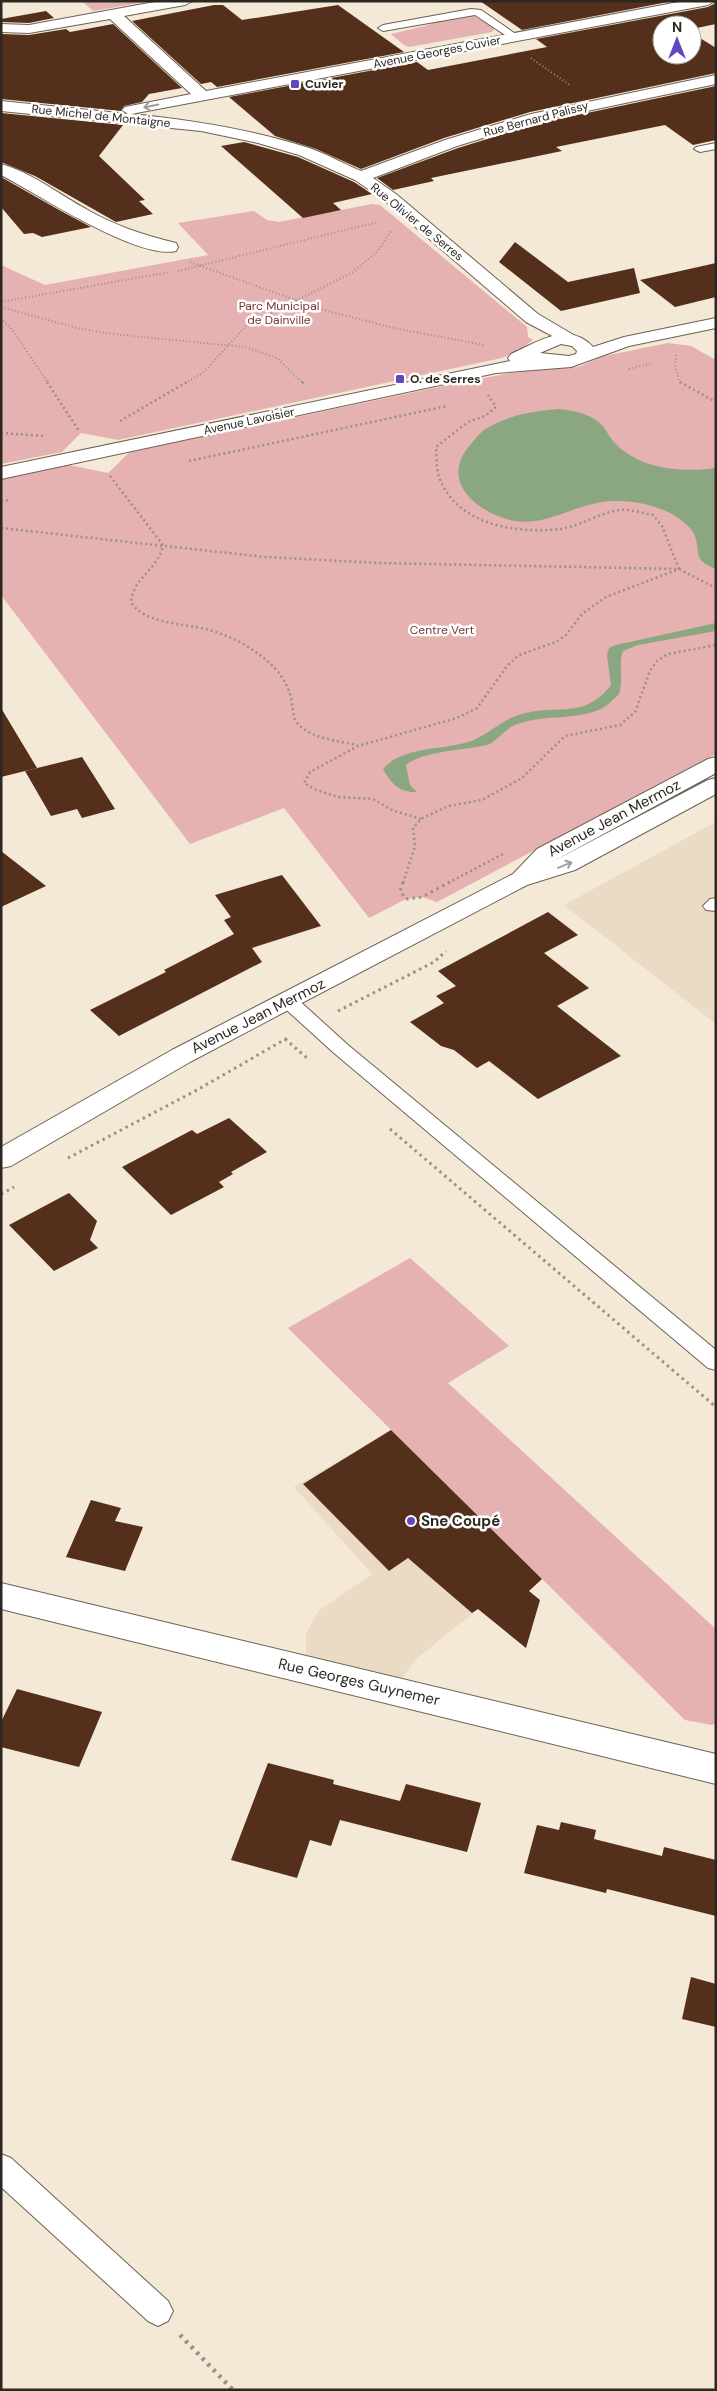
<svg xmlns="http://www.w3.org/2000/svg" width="717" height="2391" font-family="'DM Sans',sans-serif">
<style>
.built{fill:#ecdbc4}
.green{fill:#e5b1b1}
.water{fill:#8ba781}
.building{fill:#542f1c}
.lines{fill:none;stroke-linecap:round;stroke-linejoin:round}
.lane-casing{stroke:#6c6253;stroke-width:2}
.street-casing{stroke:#6c6253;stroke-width:2}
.secondary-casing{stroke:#6c6253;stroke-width:2}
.path-far3{stroke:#9a9184;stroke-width:2;stroke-dasharray:1 2.5;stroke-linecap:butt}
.path-far2{stroke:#9a9184;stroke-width:2.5;stroke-dasharray:2 3;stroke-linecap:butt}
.path-far1{stroke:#9a9184;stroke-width:3;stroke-dasharray:2.5 4;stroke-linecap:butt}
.path{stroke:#9a9184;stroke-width:4.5;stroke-dasharray:3 5;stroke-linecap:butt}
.lane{fill:#fff;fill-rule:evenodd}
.street{fill:#fff;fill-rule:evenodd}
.secondary{fill:#fff;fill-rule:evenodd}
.oneway{stroke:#a09e9b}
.poi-dot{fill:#6347c0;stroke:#fff;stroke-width:2}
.labels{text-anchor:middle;stroke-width:5;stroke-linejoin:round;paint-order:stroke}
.far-street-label{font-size:12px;fill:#2c2821;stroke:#fff}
.far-poi-label{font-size:12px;font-weight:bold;fill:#2c2821;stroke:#fff;text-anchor:start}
.far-park-label{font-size:12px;fill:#763539;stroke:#fff}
.street-label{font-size:15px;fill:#2c2821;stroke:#fff}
.poi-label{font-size:15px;font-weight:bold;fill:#2c2821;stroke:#fff;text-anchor:start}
</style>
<rect width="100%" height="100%" fill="#f4e8d6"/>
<!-- built -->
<g class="built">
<polygon points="716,822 716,1024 564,905"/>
<polygon points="391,1430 530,1567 416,1659 394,1689 306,1670 306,1634 318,1611 372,1574 294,1487"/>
</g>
<!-- green -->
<g class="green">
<polygon points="82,1 152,1 93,11"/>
<polygon points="472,15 494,27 494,30 492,32 409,47 404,45 391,34 429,25 432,21"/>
<polygon points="372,204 380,205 527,327 528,337 533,340 518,351 502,358 118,440 81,433 62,452 1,464 1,265 45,285 208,255 178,223 254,211 267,220 279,222"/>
<polygon points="668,343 691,346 716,360 716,754 437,902 422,897 406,899 369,918 284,808 190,844 1,595 1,479 69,465 108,473 130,452 472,380 535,369 578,367 604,356"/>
<polygon points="410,1258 509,1346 448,1383 716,1629 716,1723 712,1725 685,1720 288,1328"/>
</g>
<!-- water -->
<g class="water">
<path d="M560,409C575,411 592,414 603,426C607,431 609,437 614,442C638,469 682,473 716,468V569C691,559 702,554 694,534C692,528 678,517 672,514C651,503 620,498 597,503C562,510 536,532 498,516C466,503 443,475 471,444C475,439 479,434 484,430C507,415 533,411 560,409Z"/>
<path d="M716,623V631L638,645L623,651C618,663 624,677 619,694C614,699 607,706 601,709C574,721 541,714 515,725C505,729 495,743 487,745C466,750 422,751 406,765L410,785L417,792C399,793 391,783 383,769C402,747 438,750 465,743C483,739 499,722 516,716C552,702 583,722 611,685L607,655L609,648L616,645Z"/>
</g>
<!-- building -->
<g class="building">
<polygon points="480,1 673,1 522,30"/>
<polygon points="716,3 716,24 692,29 692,25 662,25 662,55 692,55 692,33 716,48 716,73 530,112 444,138 361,169 316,149 275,136 229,97 417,62 428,70 547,47 536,39 708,7"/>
<polygon points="214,5 223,5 242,20 338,5 404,52 217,87 211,82 201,84 132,21"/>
<polygon points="46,11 54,18 29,23 1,22 1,19"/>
<polygon points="113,24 182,88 149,94 142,102 124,106 121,111 1,99 1,34 29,35 66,29 70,32"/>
<polygon points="716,86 716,140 693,145 665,125 556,147 562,151 431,178 434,181 393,190 377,178 458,148 539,123"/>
<polygon points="1,113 123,125 99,156 145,200 139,201 153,214 116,222 35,176 1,162"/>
<polygon points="244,142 298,157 354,182 372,194 333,203 341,210 303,218 221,146"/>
<polygon points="1,177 61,211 91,227 42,237 33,233 24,234 1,207"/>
<polygon points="515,242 568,282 634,268 640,293 561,311 499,262"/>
<polygon points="716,263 716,297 675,307 640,280"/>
<polygon points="1,708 37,768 1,777"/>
<polygon points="82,757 115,809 82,818 77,809 51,816 25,771"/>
<polygon points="1,851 46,886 1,907"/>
<polygon points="282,875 321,926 252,948 262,962 119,1036 90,1010 166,972 164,970 234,934 224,920 231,917 215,895"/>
<polygon points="548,912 578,935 544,953 589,988 557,1006 621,1056 538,1099 489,1061 477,1068 454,1050 441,1046 410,1022 444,1003 436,996 456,986 438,971"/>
<polygon points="229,1118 267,1152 231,1172 233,1174 219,1182 224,1187 171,1215 122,1167 192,1130 197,1134"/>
<polygon points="69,1193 97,1221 90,1240 98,1248 54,1271 9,1225"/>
<polygon points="391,1430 542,1579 529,1591 540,1600 526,1648 478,1609 472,1613 408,1558 389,1571 303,1484"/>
<polygon points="91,1500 121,1508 115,1521 143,1527 125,1571 66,1557"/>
<polygon points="17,1689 102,1712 79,1767 1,1747 1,1722"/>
<polygon points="268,1763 334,1780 333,1784 400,1801 406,1784 481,1803 467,1852 340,1820 331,1846 310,1840 297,1878 231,1860"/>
<polygon points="561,1822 596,1830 594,1839 662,1856 664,1847 716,1860 716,1916 607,1889 606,1893 524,1873 537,1825 559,1830"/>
<polygon points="691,1977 716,1984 716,2027 682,2019"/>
</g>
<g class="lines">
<!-- lane casing -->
<g class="lane-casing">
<g id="lane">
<polygon points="471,9 481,10 520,37 515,40 511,39 475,15 383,31 378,28 383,25"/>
<polygon points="716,143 716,149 700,152 694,149 696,147"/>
<polygon points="716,898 716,911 706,910 703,906 710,899"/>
<polygon points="287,994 294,996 348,1045 716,1350 716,1370 708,1368 334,1053 280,1004 278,1000 280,996"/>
<polygon points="1,2154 11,2158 168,2301 173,2311 168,2321 158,2326 148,2321 1,2187"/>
</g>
</g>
<!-- street casing -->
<g class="street-casing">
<g id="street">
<path d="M160,1H192L185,5L124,16L206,91L684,1H715L708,5L131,114C192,120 250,129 309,148C327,154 344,164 361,171L445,140L531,114L716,75V84L539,121L457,146L373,178L396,194L538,314L577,337L580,341L577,345L571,346L526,322L384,200L355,180L299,155L258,143L201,131L1,111V101L128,114L122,110L125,107L191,94L110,19L29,33L1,32V24L29,25Z"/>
<path d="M1,164C31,172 60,195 86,209C115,226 144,235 176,243L178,247L176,251C137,260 38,194 1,175Z"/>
</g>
</g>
<!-- secondary casing -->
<g class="secondary-casing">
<g id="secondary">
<path d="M716,318V328L629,346L571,367L496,373L1,479V467L510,361L508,358L511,354C537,342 569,320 593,347L624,337ZM561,344L572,346L577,351L576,354L569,356L540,353Z"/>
<polygon points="716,757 716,773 550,863 708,780 716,778 716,794 575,870 527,885 296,1006 190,1062 11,1166 1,1168 1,1147 172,1050 513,874 537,849 708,759"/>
<polygon points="1,1583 716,1754 716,1784 1,1609"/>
</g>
</g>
<!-- path-far3 -->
<g class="path-far3">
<polyline points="531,58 571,86"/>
<polyline points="190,262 323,310 394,328 484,345"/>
<polyline points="178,271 378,222"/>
<polyline points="1,302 170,272"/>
<polyline points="1,307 77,328 112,334 245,347 277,358 303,383"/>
<polyline points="1,318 14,332 48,383"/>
<polyline points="676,355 675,366 680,383"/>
<polyline points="629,369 652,363"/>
<polyline points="185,383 203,373 246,326 353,272 377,252 391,231"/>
</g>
<!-- path-far2 -->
<g class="path-far2">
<polyline points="47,382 79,431"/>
<polyline points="302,382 305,385"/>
<polyline points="680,382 716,402"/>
<polyline points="120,421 187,382"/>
<polyline points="1,433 45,436"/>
<polyline points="189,461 447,406"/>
<path d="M110,476L163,545C158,570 134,577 131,601C140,623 185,624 206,629C220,633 233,638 245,645C266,658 285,673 291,698C293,707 292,720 300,726C314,739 339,741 357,745"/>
<polyline points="1,501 10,500"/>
<polyline points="1,528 265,557 380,563 679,569 716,588"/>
<path d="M421,819L394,811L373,799L338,797L316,790L304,783L310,772L358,746L457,718L477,708L507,666L519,655L556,642L566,635L582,614L606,597L679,569L662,526L653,515C642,513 630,509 619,510C599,513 581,526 560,529C515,534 457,525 439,477C436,468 437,457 436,447L468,422L485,416L496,407L488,395"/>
<polyline points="403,883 415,846 413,828 421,819 448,806 482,800 522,778 565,736 620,725 635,712 650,671 657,661 668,654 716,645"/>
<polyline points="448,883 503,854"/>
</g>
<!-- path-far1 -->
<g class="path-far1">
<polyline points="403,882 400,891 406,899 422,897 450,882"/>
<polyline points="338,1011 434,962 446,951"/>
<polyline points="285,1039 307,1058"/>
<polyline points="390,1129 716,1407"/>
<polyline points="68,1158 197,1090 289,1037"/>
<polyline points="1,1194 14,1187"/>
</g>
<!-- path -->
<polyline class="path" points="180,2335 233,2390"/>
<!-- lane -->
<use href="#lane" class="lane"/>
<!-- street -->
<use href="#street" class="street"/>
<!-- secondary -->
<use href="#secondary" class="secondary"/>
</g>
<!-- one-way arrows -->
<defs><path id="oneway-shaft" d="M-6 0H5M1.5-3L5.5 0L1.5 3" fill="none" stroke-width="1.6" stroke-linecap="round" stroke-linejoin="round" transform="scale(1.25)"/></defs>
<g class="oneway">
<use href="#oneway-shaft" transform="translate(151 106) rotate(169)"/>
<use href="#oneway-shaft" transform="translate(565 865) rotate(-22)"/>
</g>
<!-- markers -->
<g class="poi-dot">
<rect x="290" y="79" width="10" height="10" rx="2.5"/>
<rect x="395" y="374" width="10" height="10" rx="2.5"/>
<circle cx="411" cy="1521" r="5"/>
</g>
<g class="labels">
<!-- far-street labels -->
<g class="far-street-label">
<text transform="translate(437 52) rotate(-11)" y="4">Avenue Georges Cuvier</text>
<text transform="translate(101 116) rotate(6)" y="4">Rue Michel de Montaigne</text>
<text transform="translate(536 119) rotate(-15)" y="4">Rue Bernard Palissy</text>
<text transform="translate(417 222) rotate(39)" y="4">Rue Olivier de Serres</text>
<text transform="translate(249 421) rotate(-12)" y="4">Avenue Lavoisier</text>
</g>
<!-- far-poi labels -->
<g class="far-poi-label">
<text x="305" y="88">Cuvier</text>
<text x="410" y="383">O. de Serres</text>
</g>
<!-- far-park labels -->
<g class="far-park-label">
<text x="279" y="310">Parc Municipal<tspan x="279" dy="14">de Dainville</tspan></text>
<text x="442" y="634">Centre Vert</text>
</g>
<!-- street labels -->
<g class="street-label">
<text transform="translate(614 818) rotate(-28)" y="5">Avenue Jean Mermoz</text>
<text transform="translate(258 1016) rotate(-27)" y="5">Avenue Jean Mermoz</text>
<text transform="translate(359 1682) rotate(13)" y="5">Rue Georges Guynemer</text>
</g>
<!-- poi labels -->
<g class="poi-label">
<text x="421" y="1526">Sne Coupé</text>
</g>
</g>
<!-- border -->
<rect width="717" height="2391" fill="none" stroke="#2c2821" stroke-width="5"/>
<!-- north arrow -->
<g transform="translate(677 40)"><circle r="24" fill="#ffffff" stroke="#aba9a6"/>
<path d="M0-4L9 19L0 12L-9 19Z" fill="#6347c0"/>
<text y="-8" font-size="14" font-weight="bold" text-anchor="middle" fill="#2c2821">N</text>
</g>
</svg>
